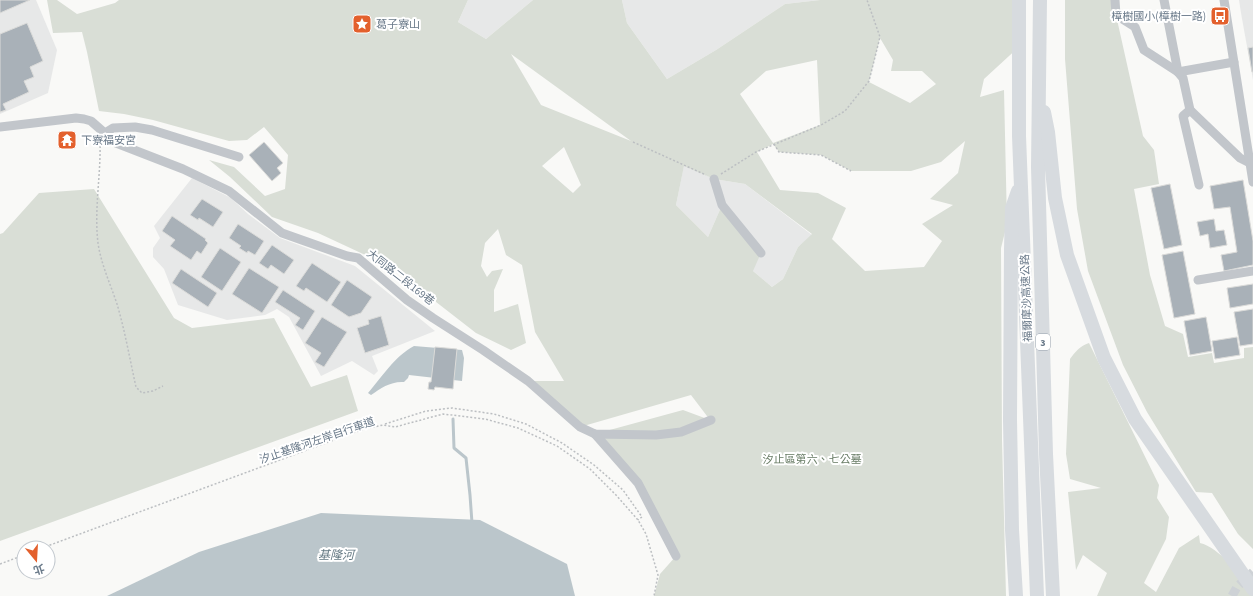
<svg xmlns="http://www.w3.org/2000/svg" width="1253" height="596" font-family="'Source Sans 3','Noto Sans TC',sans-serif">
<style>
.built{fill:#e7e8e8}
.green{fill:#d9ded6;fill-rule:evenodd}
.water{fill:#bbc6cb}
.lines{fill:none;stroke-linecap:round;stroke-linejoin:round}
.stream{stroke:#bbc6cb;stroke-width:3}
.building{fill:#a9b1b8;stroke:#dbdbd9}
.minor-tunnel{stroke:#ced2d6;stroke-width:9;stroke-dasharray:9 4.5;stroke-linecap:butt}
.path{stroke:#bcbfc2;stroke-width:1.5;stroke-dasharray:2 2;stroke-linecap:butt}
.minor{stroke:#c2c6cb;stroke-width:9}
.highway{stroke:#d7dbdf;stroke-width:14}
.labels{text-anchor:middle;stroke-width:4;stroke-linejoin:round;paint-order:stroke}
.shield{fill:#fff;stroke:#95a0ac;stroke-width:1}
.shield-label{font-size:10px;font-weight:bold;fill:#687888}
.poi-label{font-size:11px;fill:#687888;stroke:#fff;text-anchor:start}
.street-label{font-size:11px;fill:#687888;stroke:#fff}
.park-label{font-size:11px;fill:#667a63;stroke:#fff}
.water-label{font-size:12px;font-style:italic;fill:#647983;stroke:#fff}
</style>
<rect width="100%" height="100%" fill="#f9f9f7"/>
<!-- built -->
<g class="built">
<polygon points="0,0 36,0 57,50 48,93 0,114"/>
<polygon points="468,0 533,0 486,39 458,22"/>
<polygon points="622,0 820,0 785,4 716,50 667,79 627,23"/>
<polygon points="1239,0 1253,0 1253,80 1241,13"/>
<polygon points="684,165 714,179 745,184 812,235 798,247 783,279 772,287 753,271 722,205 708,237 676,205"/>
<polygon points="192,178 231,198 248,214 280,238 355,266 435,331 372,356 378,371 374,375 352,361 321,376 289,317 277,309 265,315 227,320 178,305 164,269 153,257 153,248 160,238 154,226"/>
</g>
<!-- green -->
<g class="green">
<path d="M47,0H57L77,14L115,3L119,0H468L458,22L486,39L533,0H622L627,23L667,79L716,50L785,4L820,0H1020L1022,44L984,79L980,97L1004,90L1007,224L1001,248L1002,440L1006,596H654L660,574L676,556L638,483L595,434L683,410L710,420L691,395L580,427L528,381H564L535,332L522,265L506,255L498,229L485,243L481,266L487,277L492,271L503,269L494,290V312L518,304L526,343L511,350L476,333L391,267L318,233L272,217L230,177L209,160L234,167L265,196L285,189L288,155L264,127L247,140L229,141L153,120L124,114L99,111L87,52L82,32L53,33ZM880,38L893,60L891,71H922L936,84L910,103L869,82ZM511,54L631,141L541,105ZM817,60L820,125L773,143L740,94L766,71ZM965,141L958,173L930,199L953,205L922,224L942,241L924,267L865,271L832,239L846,208L818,193L780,190L757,152L773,144L779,152L821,155L851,171H911L941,162ZM564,147L581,185L573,193L542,166ZM684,166L714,179L745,184L812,234L798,247L783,279L772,287L753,271L761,253L722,205L708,237L676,205Z"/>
<polygon points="1065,0 1115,0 1116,15 1143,136 1154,150 1159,184 1134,189 1150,275 1165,326 1183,334 1188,357 1212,353 1214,363 1244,358 1244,348 1253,347 1253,549 1238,534 1212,493 1196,492 1147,412 1123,365 1088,271 1077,209 1065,59"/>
<polygon points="94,189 174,318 192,328 274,318 311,387 347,375 358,411 0,541 0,234 3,233 39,193"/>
<path d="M1089,343L1159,485L1157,498L1169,517L1166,539L1144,583L1156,592L1179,548L1199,535L1200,543C1219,547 1242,577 1253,593V596H1097L1107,573L1083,555L1076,570L1068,492L1101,488L1070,479L1066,454L1070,359C1075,352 1080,346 1089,343Z"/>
</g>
<!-- water -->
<g class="water">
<path d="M414,346L462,350L464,358L462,381L409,375L408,378L404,382C391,381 381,388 371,395L368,393C382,377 395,356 414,346Z"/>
<polygon points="321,513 480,520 567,564 575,596 107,596 199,552"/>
</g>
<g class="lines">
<!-- stream -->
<polyline class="stream" points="453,419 454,448 466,458 470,495 472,523"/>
</g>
<!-- building -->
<g class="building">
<polygon points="0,0 30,0 0,13"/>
<polygon points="27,23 43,61 30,67 34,77 24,81 29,92 3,104 6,110 0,112 0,34"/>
<polygon points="1253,47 1253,72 1252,72 1248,48"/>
<polygon points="264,142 283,163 277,168 281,173 272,181 249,155"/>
<polygon points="1243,180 1253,241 1253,265 1224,271 1221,255 1237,252 1230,207 1214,209 1210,186"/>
<polygon points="1170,184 1182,245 1164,249 1151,188"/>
<polygon points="202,199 223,212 213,227 199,218 198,220 190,215"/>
<polygon points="172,216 206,239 205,240 208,243 201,254 197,251 191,260 170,246 175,240 162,231"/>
<polygon points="1214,219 1216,231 1224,230 1227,245 1210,248 1208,234 1200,236 1197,222"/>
<polygon points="238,224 264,241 255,255 248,251 247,253 239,248 241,246 229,238"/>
<polygon points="272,245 294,260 284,274 271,265 268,269 259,263"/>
<polygon points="220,248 241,262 222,291 201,277"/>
<polygon points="1183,251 1195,314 1174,318 1162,255"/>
<polygon points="312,263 341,282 327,302 306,288 304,291 296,286"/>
<polygon points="249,268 279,287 262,313 232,294"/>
<polygon points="181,269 217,293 208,307 172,283"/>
<polygon points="347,280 372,297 361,313 349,317 331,305"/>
<polygon points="1253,284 1253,304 1230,308 1227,288"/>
<polygon points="283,290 315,311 303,330 295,325 300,318 275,302"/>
<polygon points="1253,309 1253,344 1240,346 1234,312"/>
<polygon points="381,316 389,345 365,353 357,328 369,324 368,320"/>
<polygon points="322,317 347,332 324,367 315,362 321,353 305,343"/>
<polygon points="1206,317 1212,351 1190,355 1184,321"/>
<polygon points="1237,337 1240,355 1215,359 1212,341"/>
<polygon points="435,347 457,349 453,389 435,387 434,390 428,389 429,382 431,382"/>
</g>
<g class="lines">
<!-- minor-tunnel -->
<polyline class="minor-tunnel" points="1232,596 1237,587 1253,572"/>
<!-- path -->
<g class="path">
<path d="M100,142C101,175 94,209 98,243C101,264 110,283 117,304C125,331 130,360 136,387L142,393L153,391L163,386"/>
<polyline points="633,142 706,175"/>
<polyline points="774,144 779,152 821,155 851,171"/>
<polyline points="721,174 756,152 821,125 845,111 869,81 880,37 867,0"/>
<polyline points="357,419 361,430"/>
<polyline points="385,424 426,411 452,408 494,414 526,424 562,443 594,465 623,490 642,517 638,520"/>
<polyline points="42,548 361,430 383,425 395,427 443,414 485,419 518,428 557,446 590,469 616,495 638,520 646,534 658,575 654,596"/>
<polyline points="0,564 24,555"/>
</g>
<!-- minor -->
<g class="minor">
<polyline points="1115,0 1116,15 1135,27 1144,50 1178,72 1183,78 1190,110 1240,158 1250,163"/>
<polyline points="1164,0 1178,72"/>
<polyline points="1224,0 1253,182"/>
<polyline points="1178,72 1234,62"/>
<polyline points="1190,110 1183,116 1199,185"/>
<polyline points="0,127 76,118 84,119 91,121 116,143 183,169 229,191 282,233 347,256 358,258 407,300 433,318 483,350 528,381 580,427 595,434 656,435 681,432 711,420"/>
<polyline points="105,133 113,128 135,127 152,130 239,157"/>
<polyline points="714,179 722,205 761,253"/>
<polyline points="1198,280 1253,271"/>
<polyline points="595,434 638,483 676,556"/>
</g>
<!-- highway -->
<g class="highway">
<polyline points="1019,0 1019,136 1037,596"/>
<polyline points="1040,0 1038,167 1046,454 1053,596"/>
<polyline points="1044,112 1048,132 1055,198 1067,255 1104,358 1135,419 1253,589"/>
<polyline points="1016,596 1012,530 1010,420 1011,249 1012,208 1018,191"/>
</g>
</g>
<!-- icons -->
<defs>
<g id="bus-square" transform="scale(1)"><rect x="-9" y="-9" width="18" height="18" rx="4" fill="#e3602d" stroke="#fff"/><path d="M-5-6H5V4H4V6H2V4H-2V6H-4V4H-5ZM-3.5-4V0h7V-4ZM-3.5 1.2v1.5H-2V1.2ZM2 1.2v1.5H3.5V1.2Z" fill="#fff"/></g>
<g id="sight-square" transform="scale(1)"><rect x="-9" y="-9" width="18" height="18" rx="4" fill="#e3602d" stroke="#fff"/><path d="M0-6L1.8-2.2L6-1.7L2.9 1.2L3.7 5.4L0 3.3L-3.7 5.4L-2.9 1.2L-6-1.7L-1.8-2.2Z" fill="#fff"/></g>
<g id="temple-square" transform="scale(1)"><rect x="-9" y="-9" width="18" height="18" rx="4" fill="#e3602d" stroke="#fff"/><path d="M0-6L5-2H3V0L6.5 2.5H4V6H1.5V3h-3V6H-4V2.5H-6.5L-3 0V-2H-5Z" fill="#fff"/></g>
</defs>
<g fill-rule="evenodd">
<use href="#bus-square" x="1220" y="16"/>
<use href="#sight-square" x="362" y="24"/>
<use href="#temple-square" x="67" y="140"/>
</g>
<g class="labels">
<!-- shield labels -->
<rect class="shield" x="1036" y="334" width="14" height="16" rx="3"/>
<g class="shield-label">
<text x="1043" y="346">3</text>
</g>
<!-- poi labels -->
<g class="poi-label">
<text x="1206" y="20" text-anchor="end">樟樹國小(樟樹一路)</text>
<text x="376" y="28">葛子寮山</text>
<text x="81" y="144">下寮福安宮</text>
</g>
<!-- street labels -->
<g class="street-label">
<text transform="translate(401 277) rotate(38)" y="4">大同路二段169巷</text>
<text transform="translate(1026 298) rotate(-92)" y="4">福爾摩沙高速公路</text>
<text transform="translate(317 440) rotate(-19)" y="4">汐止基隆河左岸自行車道</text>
</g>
<!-- park labels -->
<g class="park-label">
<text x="812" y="463">汐止區第六、七公墓</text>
</g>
<!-- water labels -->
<g class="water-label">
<text x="336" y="559">基隆河</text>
</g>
</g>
<!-- north arrow -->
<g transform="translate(36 560) rotate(162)"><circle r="19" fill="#ffffff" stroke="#c3c9cf"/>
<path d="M0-3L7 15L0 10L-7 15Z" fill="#e3602d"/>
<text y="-6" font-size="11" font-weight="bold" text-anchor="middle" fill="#687888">北</text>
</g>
</svg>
